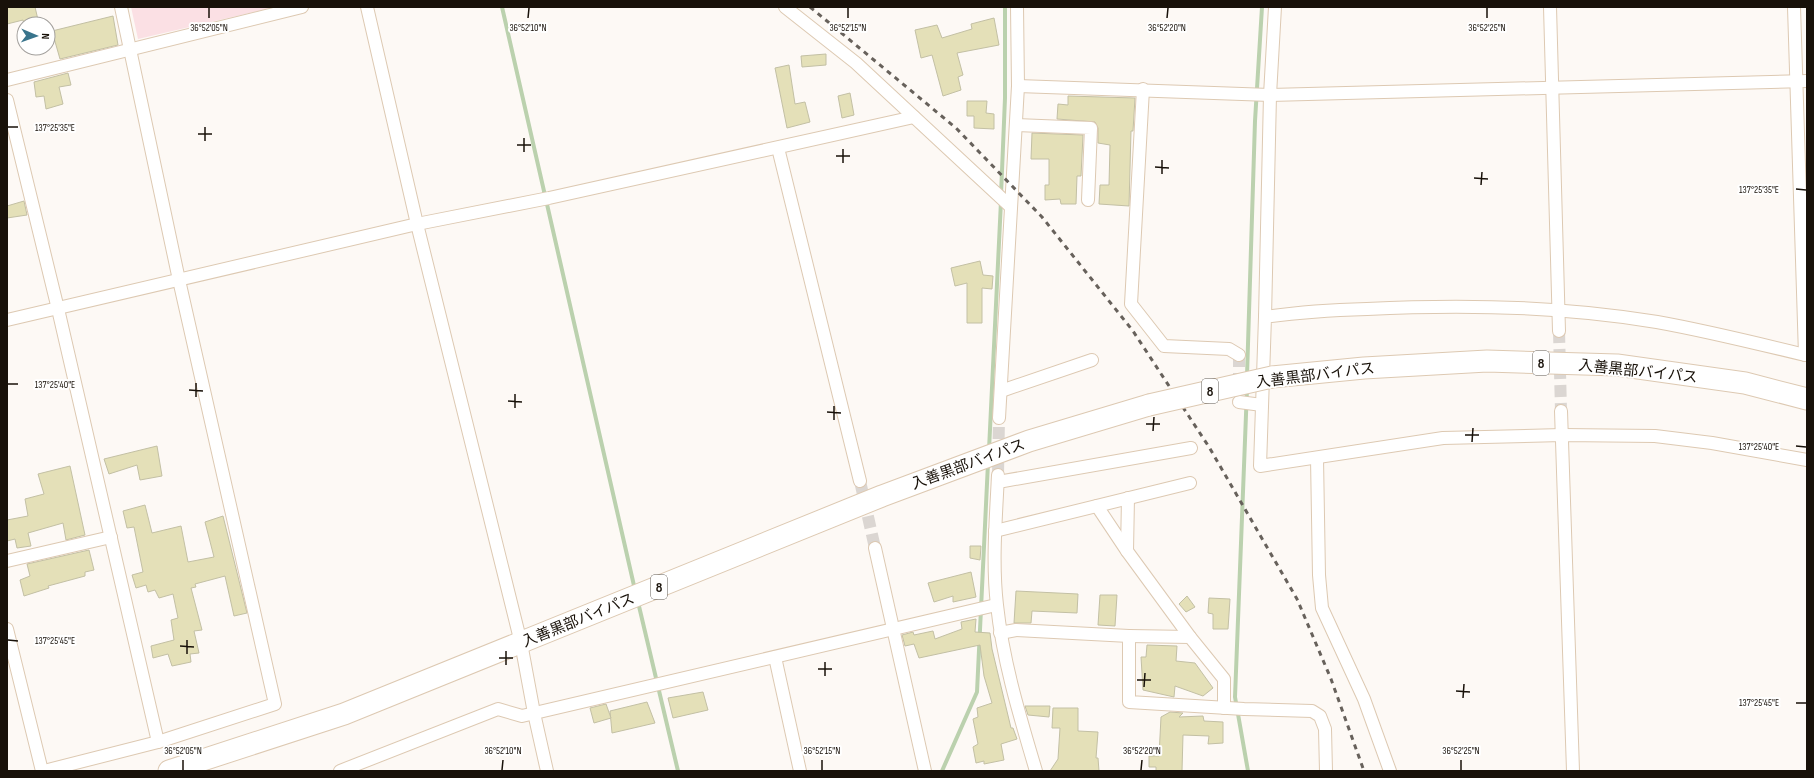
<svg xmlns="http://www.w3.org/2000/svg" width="1814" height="778" font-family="'Sofia Sans Condensed','Noto Sans JP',sans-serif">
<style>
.green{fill:#fbe0e4}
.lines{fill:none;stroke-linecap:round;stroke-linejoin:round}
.stream{stroke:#bbd1ae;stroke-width:4}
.building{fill:#e4e0b8;stroke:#c3c0a4}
.minor-tunnel{stroke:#dbd6d2;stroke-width:12;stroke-dasharray:12 6;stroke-linecap:butt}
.minor-casing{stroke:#ddc9b2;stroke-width:14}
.trunk-casing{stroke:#ddc9b2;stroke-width:23}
.minor{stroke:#fff;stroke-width:12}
.trunk{stroke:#fff;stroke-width:21}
.rail{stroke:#67615b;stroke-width:3;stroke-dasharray:5 5;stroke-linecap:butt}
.trunk-bridge-casing{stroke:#ddc9b2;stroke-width:23;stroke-linecap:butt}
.trunk-bridge{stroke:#fff;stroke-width:21}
.ticks{fill:none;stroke:#181109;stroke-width:1.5}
.labels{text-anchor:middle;stroke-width:4;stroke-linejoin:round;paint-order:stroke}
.shield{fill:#fff;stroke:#5d5853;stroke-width:1}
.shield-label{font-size:14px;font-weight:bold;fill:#181109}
.street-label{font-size:15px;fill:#181109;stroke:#fff}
.ticks-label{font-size:10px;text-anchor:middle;fill:#181109;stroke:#fff;stroke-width:4;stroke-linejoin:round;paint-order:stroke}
</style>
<rect width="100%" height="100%" fill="#fdf9f5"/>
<!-- green -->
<polygon class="green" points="131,7 275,7 138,39"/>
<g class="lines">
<!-- stream -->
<g class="stream">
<polyline points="502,7 635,590"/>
<polyline points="1001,195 1005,98 1005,7"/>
<polyline points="1247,376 1255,121 1262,7"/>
<polyline points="1247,389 1235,697 1248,771"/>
<polyline points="989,450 1001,201"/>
<polyline points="638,602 678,771"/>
<polyline points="942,771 977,692 988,463"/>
</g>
</g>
<!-- building -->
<g class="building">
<polygon points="7,7 35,7 39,24 24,24 23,20 7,24"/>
<polygon points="113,16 118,45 60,59 52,31"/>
<polygon points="994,18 999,45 957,53 963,75 958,77 961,90 943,96 932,55 921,58 915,30 937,25 942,38 972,29 971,24"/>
<polygon points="826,54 826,65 802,67 801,56"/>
<polygon points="789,65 795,104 805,102 810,122 787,128 775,68"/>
<polygon points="68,73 71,85 59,87 63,104 46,109 44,96 36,97 34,82"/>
<polygon points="850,93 854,115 842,118 838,96"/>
<polygon points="1068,96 1135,98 1133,131 1131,131 1129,206 1099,204 1100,185 1109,185 1110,145 1098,143 1098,128 1095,122 1057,119 1058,104 1068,105"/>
<polygon points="967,101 987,101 986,113 994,114 994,129 974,128 974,116 967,116"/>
<polygon points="1032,133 1083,135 1081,176 1077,176 1076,204 1061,204 1060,199 1045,200 1045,185 1049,185 1049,159 1031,159"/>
<polygon points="24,201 27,215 7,218 7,206"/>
<polygon points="980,261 983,275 993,276 992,289 982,288 982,323 967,323 967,283 955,286 951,268"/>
<polygon points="157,446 162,476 140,480 137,465 109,474 104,459"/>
<polygon points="70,466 85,535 66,540 63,523 28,533 31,546 17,548 15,539 7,541 7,520 28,516 25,499 44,494 38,474"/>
<polygon points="145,505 152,533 181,526 188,562 214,557 205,522 223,516 247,613 234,616 225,576 195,584 196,587 191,588 202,630 194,631 199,653 190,654 191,662 172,666 168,654 153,658 151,646 174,640 171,620 178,618 173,594 159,598 155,590 148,592 146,585 136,588 132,575 143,572 134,527 127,528 123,511"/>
<polygon points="970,546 981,546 980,560 970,558"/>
<polygon points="89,550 94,570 85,572 85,576 48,586 49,588 24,596 20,580 30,576 27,564"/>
<polygon points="971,572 976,597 953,602 953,596 934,602 928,583"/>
<polygon points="1016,591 1078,594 1077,613 1032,611 1031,623 1014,623"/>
<polygon points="1100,595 1117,595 1115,626 1098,625"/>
<polygon points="1187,596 1195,607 1186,612 1179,604"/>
<polygon points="1209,598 1230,599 1228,629 1213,629 1213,614 1208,613"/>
<polygon points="976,619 975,632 990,633 992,649 1011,728 1013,728 1017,739 1001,744 1004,760 984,764 984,761 976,763 973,747 978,744 973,719 978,717 977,708 992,703 984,676 980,645 919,658 914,644 905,646 902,635 913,632 914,635 933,631 935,639 962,629 961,622"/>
<polygon points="1147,645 1177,646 1176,661 1195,663 1213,688 1203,696 1175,686 1174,697 1143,690 1141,657 1146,657"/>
<polygon points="703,692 708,710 673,718 668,698"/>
<polygon points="647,702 655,723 612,733 610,711"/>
<polygon points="606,704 611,718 594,723 590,708"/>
<polygon points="1025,706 1050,706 1049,717 1028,715"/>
<polygon points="1053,708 1078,708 1078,731 1098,732 1096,758 1098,758 1099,771 1050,771 1058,759 1060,728 1052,728"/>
<polygon points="1170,712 1183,713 1179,717 1203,716 1204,721 1223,722 1223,743 1208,744 1209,736 1183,735 1182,771 1156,771 1156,767 1149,767 1149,756 1159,756 1161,717"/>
</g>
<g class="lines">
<!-- minor-tunnel -->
<g class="minor-tunnel">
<polyline points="1559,331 1561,411"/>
<polyline points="1239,355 1239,390"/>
<polyline points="998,475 999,418"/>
<polyline points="860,481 875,548"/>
</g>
<!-- minor casing -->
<g class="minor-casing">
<g id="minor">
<polyline points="367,7 417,224 521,643 534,713 547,771"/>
<polyline points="785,7 856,63 1011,207"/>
<polyline points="1550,7 1559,331"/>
<polyline points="1794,7 1805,355 1807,355"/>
<polyline points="7,80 302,7"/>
<polyline points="1018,86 1270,95 1807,81"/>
<polyline points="1143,89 1131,304 1164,346 1229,349 1239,355"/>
<polyline points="7,100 58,309 158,742 275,704 179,280 121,7"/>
<polyline points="1016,125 1091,128 1088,200"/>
<polyline points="778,148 860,481"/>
<polyline points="1265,317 1270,95 1275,7"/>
<polyline points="7,320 417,224 549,198 914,117"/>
<path d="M1805,355C1756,343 1707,331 1657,322C1562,306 1464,304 1367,309C1333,310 1299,312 1265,317L1260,466L1443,438L1562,435L1655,436L1712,443L1807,460"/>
<polyline points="1001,391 1092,360"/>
<polyline points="1239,402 1262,405"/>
<polyline points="1561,411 1573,771"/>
<polyline points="999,418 1018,86 1017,7"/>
<polyline points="1317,458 1319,575 1322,608 1364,699 1390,771"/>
<path d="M998,475C996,518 992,562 997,605C1003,662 1020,717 1036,771"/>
<polyline points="998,482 1191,448"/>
<polyline points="1128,498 1127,551 1190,637"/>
<polyline points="1097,506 1127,551"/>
<polyline points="995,531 1190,483"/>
<polyline points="875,548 925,771"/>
<polyline points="7,561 111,537"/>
<polyline points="7,629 42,771"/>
<polyline points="1000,633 1016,630 1129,636 1129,702 1244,709 1312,711 1320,716 1325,729 1326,771"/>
<polyline points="1129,636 1190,637 1224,679 1224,708"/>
<polyline points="775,657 800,771"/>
<polyline points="44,771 158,742"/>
<polyline points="340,771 498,709 522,716 996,605"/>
</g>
</g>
<!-- trunk casing -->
<g class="trunk-casing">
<g id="trunk">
<polyline points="1272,377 1364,368 1487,361 1617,365 1745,383 1807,399"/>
<polyline points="169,771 344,714 882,496 1029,441 1149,405"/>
</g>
</g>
<!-- minor -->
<use href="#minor" class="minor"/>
<!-- trunk -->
<use href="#trunk" class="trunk"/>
<!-- rail -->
<polyline class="rail" points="810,7 956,128 1042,217 1133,331 1209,447 1297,599 1331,679 1364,771"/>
<!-- trunk-bridge casing -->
<g class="trunk-bridge-casing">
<polyline id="trunk-bridge" points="1149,405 1272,377"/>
</g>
<!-- trunk-bridge -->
<use href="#trunk-bridge" class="trunk-bridge"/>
</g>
<!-- ticks -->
<path class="ticks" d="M209,18V8M528,18L529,8M848,18V8M1167,18L1168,8M1487,18V8M8,127H18M198,134H212M205,141V127M517,145H531M524,152V138M836,156H850M843,163V149M1155,167L1169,168M1162,174V160M1474,178L1488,179M1481,185L1482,172M1796,189L1806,190M8,384H18M189,390L203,391M196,397V383M508,401L522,402M515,408V394M827,412L841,413M834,420V406M1146,424H1160M1153,431L1154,417M1465,435H1479M1472,442L1473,428M1796,446L1806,447M8,640L18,641M180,646L194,647M187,654V640M499,658H513M506,665V651M818,669H832M825,676V662M1137,680H1151M1144,687L1145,673M1456,691L1470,692M1463,698L1464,684M1796,703H1806M183,770V760M502,770L503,760M822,770V760M1141,770L1142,760M1461,770V760"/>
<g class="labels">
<!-- shield labels -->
<g class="shield">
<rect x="1533" y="351" width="16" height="24" rx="3"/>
<rect x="1202" y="379" width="16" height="24" rx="3"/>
<rect x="651" y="575" width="16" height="24" rx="3"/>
</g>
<g class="shield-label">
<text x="1541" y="368">8</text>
<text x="1210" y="396">8</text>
<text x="659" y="592">8</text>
</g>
<!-- street labels -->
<g class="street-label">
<text transform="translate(1638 371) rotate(6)" y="5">入善黒部バイパス</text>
<text transform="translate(1315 375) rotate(-7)" y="5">入善黒部バイパス</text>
<text transform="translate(968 464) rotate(-20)" y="5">入善黒部バイパス</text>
<text transform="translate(578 620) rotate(-22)" y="5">入善黒部バイパス</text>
</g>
</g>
<g class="ticks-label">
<text x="209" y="31">36°52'05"N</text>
<text x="528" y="31">36°52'10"N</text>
<text x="848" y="31">36°52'15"N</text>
<text x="1167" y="31">36°52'20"N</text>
<text x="1487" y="31">36°52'25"N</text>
<text x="55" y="131">137°25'35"E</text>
<text x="1759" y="193">137°25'35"E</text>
<text x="55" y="388">137°25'40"E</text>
<text x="1759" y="450">137°25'40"E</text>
<text x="55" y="644">137°25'45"E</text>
<text x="1759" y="706">137°25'45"E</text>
<text x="183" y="754">36°52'05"N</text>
<text x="503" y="754">36°52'10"N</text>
<text x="822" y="754">36°52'15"N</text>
<text x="1142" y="754">36°52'20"N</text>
<text x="1461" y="754">36°52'25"N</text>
</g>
<!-- border -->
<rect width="1814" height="778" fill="none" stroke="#181109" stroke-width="16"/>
<!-- north arrow -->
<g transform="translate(36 36) rotate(92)"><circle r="19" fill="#ffffff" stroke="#a3a09d"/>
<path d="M0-3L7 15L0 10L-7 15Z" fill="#39748c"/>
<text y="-6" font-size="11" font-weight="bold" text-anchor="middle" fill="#181109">N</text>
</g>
</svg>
